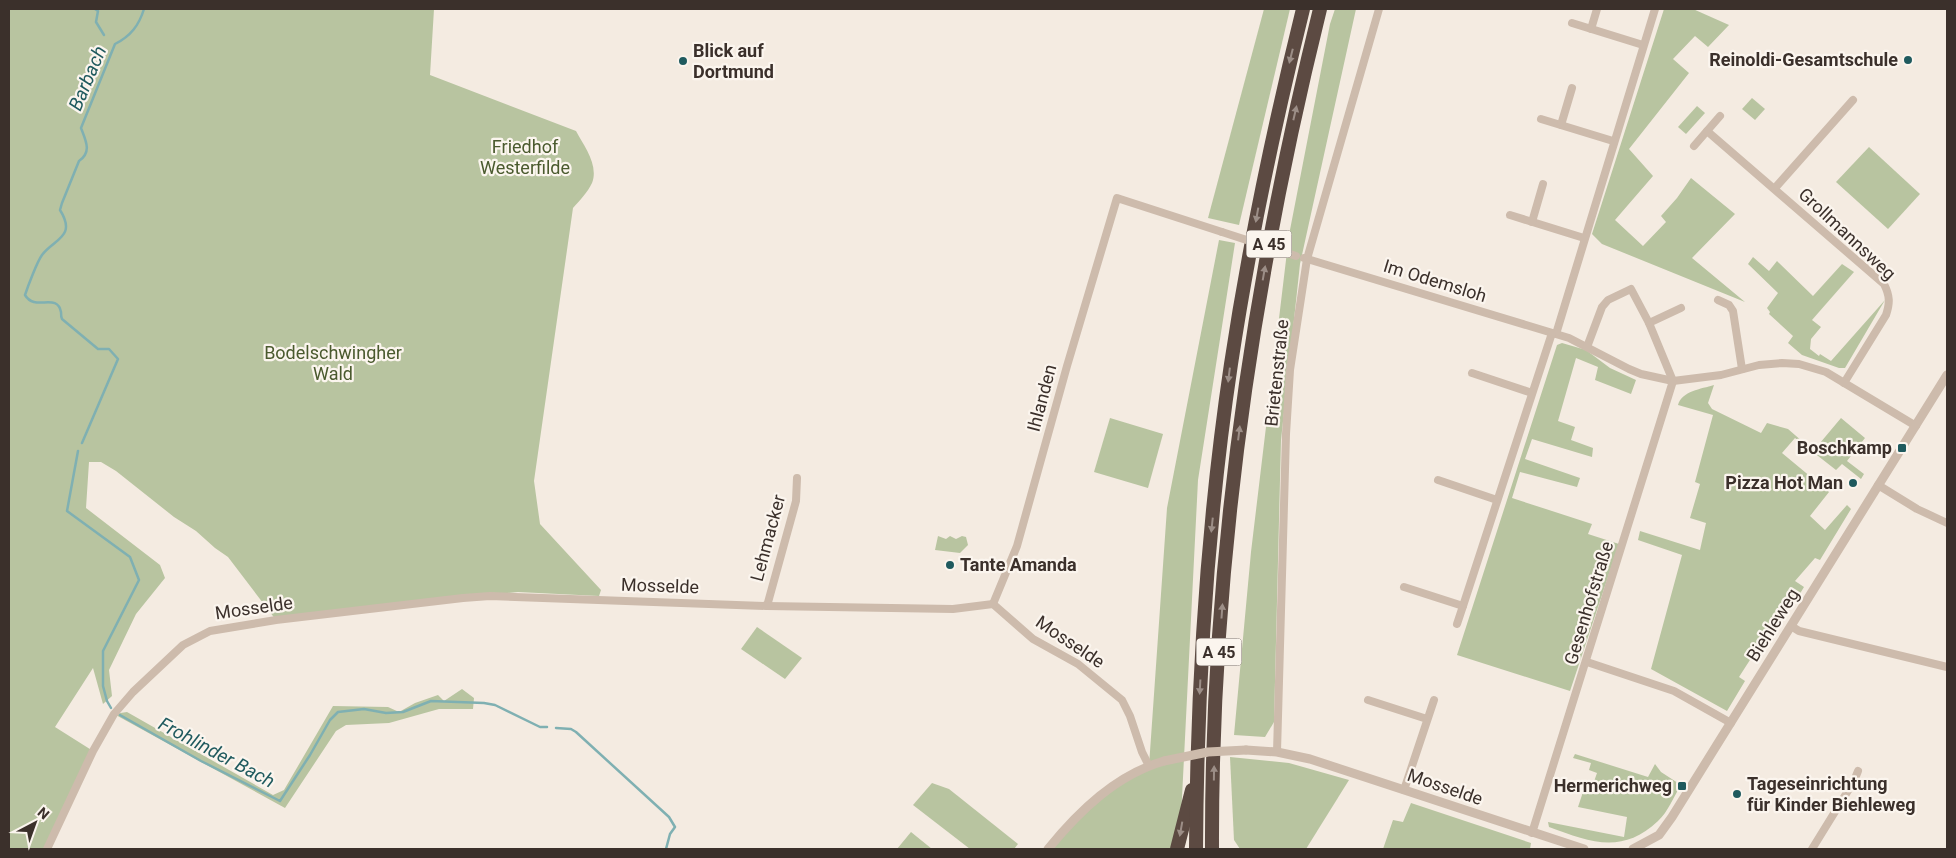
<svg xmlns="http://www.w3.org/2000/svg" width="1956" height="858" font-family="Roboto,sans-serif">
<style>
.green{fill:#b8c4a0}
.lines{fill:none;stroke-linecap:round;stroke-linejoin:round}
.stream{stroke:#7fb0b2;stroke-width:2.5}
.minor{stroke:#cdbbac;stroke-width:8}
.tertiary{stroke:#cdbbac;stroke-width:9}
.motorway{stroke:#5c4a42;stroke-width:14}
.minor-bridge{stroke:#cdbbac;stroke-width:8}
.tertiary-bridge{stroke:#cdbbac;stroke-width:9}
.oneway{fill:#9c8e87}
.poi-dot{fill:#1f5a5e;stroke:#fbf5ee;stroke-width:2}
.labels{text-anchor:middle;stroke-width:4.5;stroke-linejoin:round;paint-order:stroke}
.shield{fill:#fbf5ee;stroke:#756b66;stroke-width:1}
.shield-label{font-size:16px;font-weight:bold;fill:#3b302b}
.poi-label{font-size:18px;font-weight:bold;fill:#3b302b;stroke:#fbf5ee;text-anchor:end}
.park-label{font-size:18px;fill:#4a5a2e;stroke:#fbf5ee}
.street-label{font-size:18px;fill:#3b302b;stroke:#fbf5ee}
.water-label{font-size:19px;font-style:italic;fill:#1f5a5e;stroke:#fbf5ee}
</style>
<rect width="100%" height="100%" fill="#f4ebe1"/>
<!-- green -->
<g class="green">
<path d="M9,9H434L430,75L576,131C584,146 599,165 592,183C588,192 579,201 573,208L534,481L540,524L601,590L599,596L518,592L409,602L276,620L228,557L215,548L196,531L174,517L116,471L101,462H89L86,508L160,565L165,578L136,614L109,670L112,696L103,704L93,668L55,727L93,751L47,849H9Z"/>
<polygon points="1264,9 1290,9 1239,225 1208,218"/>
<polygon points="1335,9 1356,9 1300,264 1281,440 1274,722 1265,737 1234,735 1251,552 1289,235 1330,24"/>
<polygon points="1664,9 1693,9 1729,25 1708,47 1695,36 1673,59 1689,73 1629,149 1653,176 1615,220 1643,246 1666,222 1661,216 1677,198 1691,178 1735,214 1692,258 1745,302 1602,244 1592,234"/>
<polygon points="1752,98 1765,109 1755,120 1742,109"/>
<polygon points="1697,106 1705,113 1686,134 1678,127"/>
<polygon points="1869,147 1920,194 1888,229 1836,182"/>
<polygon points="1219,240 1235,243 1198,480 1180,837 1173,849 1048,849 1090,804 1149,766 1167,508"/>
<polygon points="1753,257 1769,271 1777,261 1813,296 1842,264 1854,272 1812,320 1821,327 1811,339 1810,349 1819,356 1820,354 1831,361 1885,300 1845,368 1839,368 1802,355 1788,343 1793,336 1769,314 1770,312 1767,308 1778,293 1748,264"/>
<polygon points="1562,343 1586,350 1610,368 1636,380 1631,394 1595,380 1598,367 1576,358 1558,421 1575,427 1571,440 1593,448 1592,457 1532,439 1525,459 1580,478 1577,487 1520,472 1512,498 1592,524 1588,534 1619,544 1570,691 1457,655 1557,345"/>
<path d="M1714,385L1708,403L1712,409L1761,433L1767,423L1788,429L1810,448L1815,449L1841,418L1865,438L1847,461L1864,474L1861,479L1842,464L1836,470L1795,438L1782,453L1829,492L1810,516L1825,530L1847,505L1851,509L1820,560L1815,558L1795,581L1804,587L1790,610L1783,606L1767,627L1769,629L1763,639L1769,643L1763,652L1757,649L1739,677L1745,681L1727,711L1651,669L1682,555L1638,540L1640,531L1700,550L1706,523L1690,518L1700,484L1695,482L1713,415L1678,405C1682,391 1701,389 1714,385Z"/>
<polygon points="1110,418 1163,434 1148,488 1094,472"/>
<polygon points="938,536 946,539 950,536 956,539 962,536 966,537 968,545 960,553 935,550"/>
<polygon points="757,627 802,658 785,679 741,649"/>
<polygon points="462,689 474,698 473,709 439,709 389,723 346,725 336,731 285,808 114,714 127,712 273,795 284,790 333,706 388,707 399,712 415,703 438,695 444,701"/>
<path d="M1575,754L1648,777L1655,764L1661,772L1681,785C1674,796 1668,812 1658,821C1622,855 1590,842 1549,827L1548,822L1624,837L1627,817L1578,807L1583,792L1590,793L1597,773L1589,770L1591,763L1573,758Z"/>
<polygon points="1230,757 1289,763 1349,780 1306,849 1240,849 1234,840"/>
<polygon points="932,783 949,789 1018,844 1014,849 970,849 913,805"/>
<polygon points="1411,803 1531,843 1530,849 1383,849 1393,820 1403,822"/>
<polygon points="911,832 932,849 897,849"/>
</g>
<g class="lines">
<!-- stream -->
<g class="stream">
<polyline points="95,9 98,11 96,22 104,35"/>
<path d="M82,443L118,359L109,349H98L62,319C61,317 61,314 61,312C57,292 35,312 25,295C28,286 37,262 42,255C54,239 77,237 60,210L62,203L79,161C92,152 86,141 81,128L115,44C131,36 139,25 144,9"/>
<polyline points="78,451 67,511 130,557 139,580 103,651 103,686 107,701 111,708"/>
<polyline points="120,715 201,761 280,801 310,755 330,720 338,712 364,709 386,713 403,712 431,701 484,703 495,705 540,727 547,727"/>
<polyline points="556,728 571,729 576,732 669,817 675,827 670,834 666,849"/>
</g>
<!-- minor -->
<g class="minor">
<polyline points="1572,23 1643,45"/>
<polyline points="1591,29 1597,9"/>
<polyline points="1541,119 1613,141"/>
<polyline points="1561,125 1572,88"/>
<path d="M1707,131L1884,284C1890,296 1890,303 1886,315L1844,383"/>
<polyline points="1694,146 1720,116"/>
<polyline points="1775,188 1853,100"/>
<polyline points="1510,215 1584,238"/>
<polyline points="1532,222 1543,184"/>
<polyline points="1304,258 1569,338 1629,369 1641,374 1673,381 1721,375 1759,365 1782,363 1799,364 1826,372 1916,426"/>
<polyline points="1718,300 1729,305 1733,311 1742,369"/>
<polyline points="1649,323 1681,308"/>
<polyline points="1556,334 1655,9"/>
<polyline points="1472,373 1532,393"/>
<polyline points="1438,480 1497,500"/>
<polyline points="1878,485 1917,509 1947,523"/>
<polyline points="1404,587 1463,606 1552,333"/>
<polyline points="993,604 1017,546 1067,366 1117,198 1222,232"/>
<polyline points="993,604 1033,639 1078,664 1122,700 1130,716 1142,752 1149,766"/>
<polyline points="767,606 796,501 797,478"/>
<polyline points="1457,624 1463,606"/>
<polyline points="1791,626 1799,631 1947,667"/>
<polyline points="1587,662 1674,691 1731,723"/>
<polyline points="1368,700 1427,719"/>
<polyline points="1277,752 1286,434 1290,370 1307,259 1379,9"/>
<polyline points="1404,790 1434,700"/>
<polyline points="1532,833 1673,381 1649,323 1631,289 1608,300 1602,307 1587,347"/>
<polyline points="47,849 93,751 114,714 133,692 183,645 210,631 276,620 463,598 490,596 767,606 953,609 993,604"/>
<polyline points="1812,849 1854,781 1858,771"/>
</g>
<!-- tertiary -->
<g class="tertiary">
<polyline points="1246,750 1277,752 1310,759 1584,849"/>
<path d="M1048,849C1079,811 1116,775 1164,761"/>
<polyline points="1633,849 1659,835 1672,817 1947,375"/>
</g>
<!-- motorway -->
<g class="motorway">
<polyline points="1177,849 1192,790"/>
<path d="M1196,849C1197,687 1207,525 1231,364C1249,245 1274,126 1303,9"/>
<path d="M1212,849C1211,565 1252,284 1320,9"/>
</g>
<!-- minor-bridge -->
<polyline class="minor-bridge" points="1222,232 1296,256"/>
<!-- tertiary-bridge -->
<polyline class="tertiary-bridge" points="1164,761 1208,752 1246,750"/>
</g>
<!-- one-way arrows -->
<defs><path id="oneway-solid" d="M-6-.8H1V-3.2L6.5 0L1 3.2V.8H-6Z" transform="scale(1.25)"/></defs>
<g class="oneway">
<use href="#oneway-solid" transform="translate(1291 56) rotate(104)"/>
<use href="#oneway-solid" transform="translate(1295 113) rotate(-77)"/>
<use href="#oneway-solid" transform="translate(1257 215) rotate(100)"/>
<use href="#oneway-solid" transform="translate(1264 273) rotate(-80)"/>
<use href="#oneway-solid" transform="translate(1229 375) rotate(97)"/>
<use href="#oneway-solid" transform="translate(1239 433) rotate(-83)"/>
<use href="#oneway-solid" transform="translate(1212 525) rotate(96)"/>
<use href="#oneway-solid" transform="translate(1222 611) rotate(-86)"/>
<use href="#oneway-solid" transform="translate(1200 687) rotate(93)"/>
<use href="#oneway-solid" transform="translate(1214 773) rotate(-89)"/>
<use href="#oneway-solid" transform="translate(1181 829) rotate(100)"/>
</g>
<!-- markers -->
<g class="poi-dot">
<circle cx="1908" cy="60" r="5"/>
<circle cx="683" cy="61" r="5"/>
<rect x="1897" y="443" width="10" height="10" rx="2.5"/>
<circle cx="1853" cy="483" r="5"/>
<circle cx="950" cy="565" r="5"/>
<rect x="1677" y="781" width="10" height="10" rx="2.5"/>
<circle cx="1737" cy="794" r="5"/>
</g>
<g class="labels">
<!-- shield labels -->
<g class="shield">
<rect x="1246.5" y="230.5" width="45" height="27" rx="4"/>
<rect x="1196.5" y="638.5" width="45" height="27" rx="4"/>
</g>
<g class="shield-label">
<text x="1269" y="250">A 45</text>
<text x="1219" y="658">A 45</text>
</g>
<!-- poi labels -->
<g class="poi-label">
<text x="693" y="57" text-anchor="start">Blick auf<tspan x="693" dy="21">Dortmund</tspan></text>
<text x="1898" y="66">Reinoldi-Gesamtschule</text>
<text x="1892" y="454">Boschkamp</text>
<text x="1843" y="489">Pizza Hot Man</text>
<text x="960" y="571" text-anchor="start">Tante Amanda</text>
<text x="1747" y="790" text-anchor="start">Tageseinrichtung<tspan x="1747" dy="21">für Kinder Biehleweg</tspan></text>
<text x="1672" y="792">Hermerichweg</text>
</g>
<!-- park labels -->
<g class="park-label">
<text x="525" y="153">Friedhof<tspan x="525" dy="21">Westerfilde</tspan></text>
<text x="333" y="359">Bodelschwingher<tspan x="333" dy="21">Wald</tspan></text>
</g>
<!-- street labels -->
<g class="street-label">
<text transform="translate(1847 234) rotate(43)" y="6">Grollmannsweg</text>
<text transform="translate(1435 281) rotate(17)" y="6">Im Odemsloh</text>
<text transform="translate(1277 373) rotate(-84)" y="6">Brietenstraße</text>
<text transform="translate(1042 398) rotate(-75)" y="6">Ihlanden</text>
<text transform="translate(768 538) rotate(-75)" y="6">Lehmacker</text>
<text transform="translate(660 586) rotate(2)" y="6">Mosselde</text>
<text transform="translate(1589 603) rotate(-73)" y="6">Gesenhofstraße</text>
<text transform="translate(254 608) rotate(-8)" y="6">Mosselde</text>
<text transform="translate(1773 625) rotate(-58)" y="6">Biehleweg</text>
<text transform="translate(1070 642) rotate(34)" y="6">Mosselde</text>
<text transform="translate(1445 787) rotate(19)" y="6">Mosselde</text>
</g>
<!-- water labels -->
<g class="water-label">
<text transform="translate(87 78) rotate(-67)" y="7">Barbach</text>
<text transform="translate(217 752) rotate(28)" y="7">Frohlinder Bach</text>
</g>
</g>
<!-- border -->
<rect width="1956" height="858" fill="none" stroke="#3b302b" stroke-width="20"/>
<!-- north arrow -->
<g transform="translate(35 823) rotate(41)" stroke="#fbf5ee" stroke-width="4" paint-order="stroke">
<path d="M0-4L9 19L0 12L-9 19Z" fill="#3b302b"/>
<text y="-8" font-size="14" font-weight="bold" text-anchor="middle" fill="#3b302b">N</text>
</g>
</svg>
